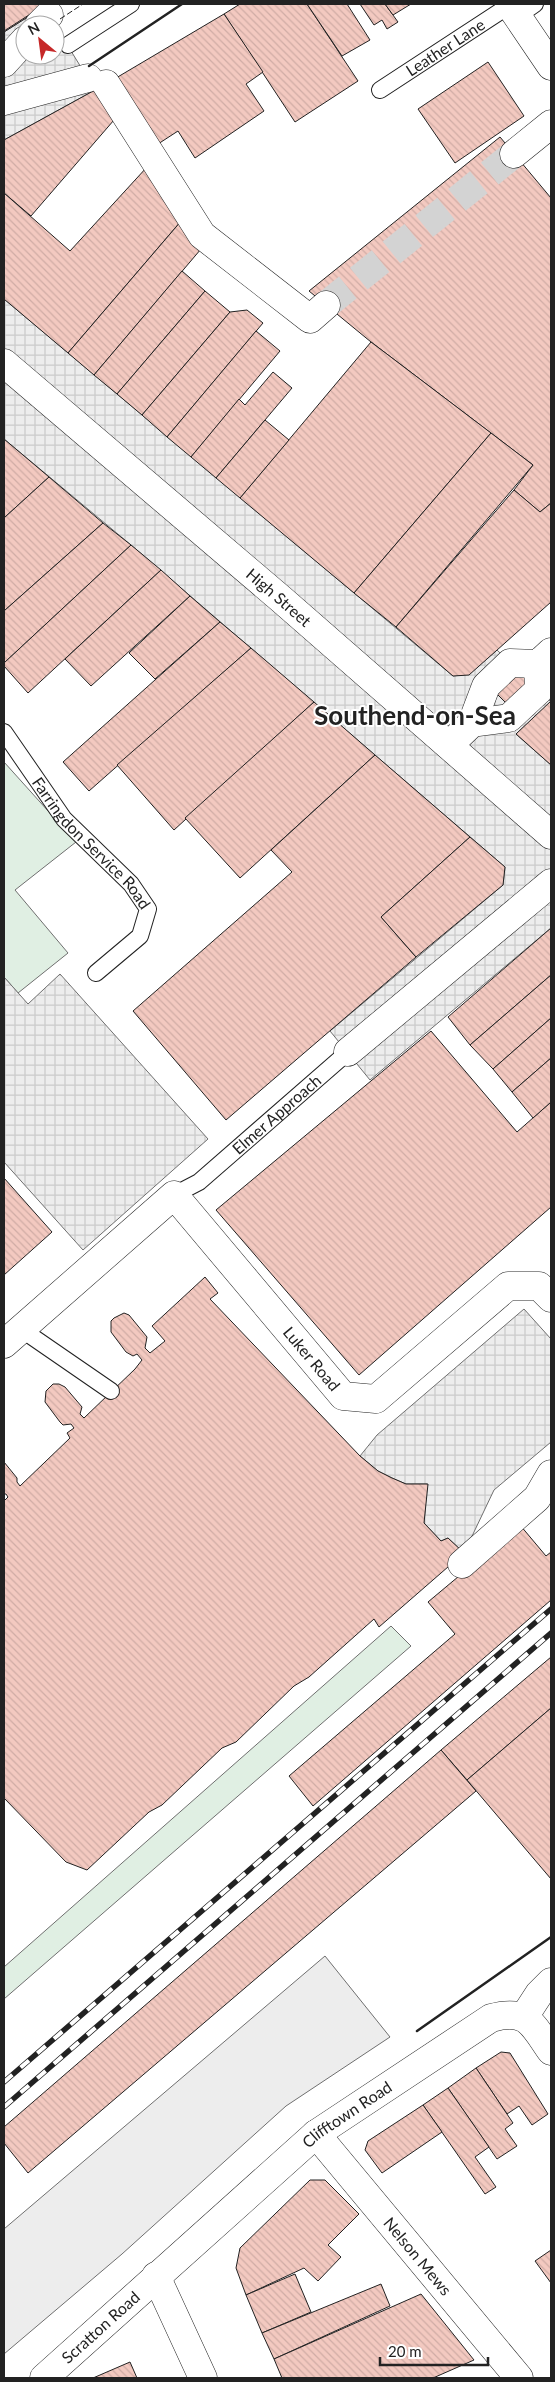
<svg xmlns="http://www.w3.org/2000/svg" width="555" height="2382" font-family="Lato,sans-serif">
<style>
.grass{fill:#e0efe3;stroke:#6f6f6f}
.parking{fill:#ededed;stroke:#6f6f6f}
.plaza{fill:url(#plaza-grid);stroke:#6f6f6f}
.building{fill:url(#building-back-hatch);stroke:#222}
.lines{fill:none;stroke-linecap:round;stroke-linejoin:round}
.street-tunnel{stroke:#d3d3d3;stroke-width:28;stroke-dasharray:28 14;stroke-linecap:butt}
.lane-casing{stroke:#222;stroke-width:18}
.street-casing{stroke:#222;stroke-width:29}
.secondary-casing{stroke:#222;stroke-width:29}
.lane{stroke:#fff;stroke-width:16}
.street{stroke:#fff;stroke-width:28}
.secondary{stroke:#fff;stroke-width:28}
.rail-casing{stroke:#222;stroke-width:5.5}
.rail{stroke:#fff;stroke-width:4;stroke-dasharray:11;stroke-linecap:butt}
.fence{stroke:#222;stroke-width:1;stroke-dasharray:6 2.5;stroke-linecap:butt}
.wall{stroke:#222;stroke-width:2.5}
.labels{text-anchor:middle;stroke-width:4;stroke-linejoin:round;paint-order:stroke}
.street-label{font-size:16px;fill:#222;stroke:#fff}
.town-label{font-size:26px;font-weight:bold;fill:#222;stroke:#fff}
</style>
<defs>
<pattern id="plaza-grid" width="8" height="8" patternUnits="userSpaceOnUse" patternTransform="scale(1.25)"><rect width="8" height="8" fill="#ededed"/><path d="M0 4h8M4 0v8" fill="none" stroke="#cbcbcb"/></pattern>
<pattern id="building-back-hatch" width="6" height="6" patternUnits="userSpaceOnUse" patternTransform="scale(1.25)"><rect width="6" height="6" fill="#f3c9c0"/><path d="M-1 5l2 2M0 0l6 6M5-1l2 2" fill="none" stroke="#d0aca5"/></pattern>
</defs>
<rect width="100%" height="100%" fill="#fff"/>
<!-- grass -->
<g class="grass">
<polygon points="4,762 76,842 15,890 68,953 18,993 4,977"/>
<polygon points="391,1626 411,1646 4,1999 4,1967"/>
</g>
<!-- parking -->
<polygon class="parking" points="325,1956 390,2037 286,2106 122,2254 4,2354 4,2229"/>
<!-- plaza -->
<g class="plaza">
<polygon points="44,7 55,25 25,25 25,55 55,55 55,25 95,90 4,140 4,32"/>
<polygon points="4,299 453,676 469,674 497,650 551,702 516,734 551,765 551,928 370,1080 330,1031 503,885 505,867 131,545 4,439"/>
<polygon points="60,974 208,1139 83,1250 4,1162 4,977 28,1004"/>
<polygon points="524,1309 551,1339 551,1442 494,1490 464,1553 448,1538 441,1541 424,1523 427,1484 406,1484 392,1478 378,1471 360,1456 377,1435"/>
</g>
<!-- building -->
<g class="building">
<polygon points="4,4 48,4 4,32"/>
<polygon points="4,4 46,4 4,31"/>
<polygon points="240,4 307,4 358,81 295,122 224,14"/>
<polygon points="307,4 347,4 370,40 342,56"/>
<polygon points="360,4 385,4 398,22 387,29 382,20 374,25"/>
<polygon points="385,4 411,4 393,15"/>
<polygon points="224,14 263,72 246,84 264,111 195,158 178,131 158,144 116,78"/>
<polygon points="488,62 524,116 455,163 418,109"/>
<polygon points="95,90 114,120 31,216 4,193 4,140"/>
<polygon points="500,137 551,198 551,503 540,512 514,490 533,465 371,342 309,291"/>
<polygon points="147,167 182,220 68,353 4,299 4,193 70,251"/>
<polygon points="182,220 201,249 94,375 68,353"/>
<polygon points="182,271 205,291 117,394 94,375"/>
<polygon points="205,291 230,312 142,415 117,394"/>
<polygon points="247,310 263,323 167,437 142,415 230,312"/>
<polygon points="256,331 280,351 191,457 167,437"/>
<polygon points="371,342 491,433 354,593 240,498"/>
<polygon points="273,372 292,388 216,478 191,457 239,399 245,405"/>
<polygon points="265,420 289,440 240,498 216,478"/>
<polygon points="491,433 533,465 396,627 354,593"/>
<polygon points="4,439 49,477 4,518"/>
<polygon points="49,477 103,523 4,611 4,518"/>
<polygon points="514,490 540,512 551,503 551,602 469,675 453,676 396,627"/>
<polygon points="103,523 131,545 4,663 4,611"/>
<polygon points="131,545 161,570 28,693 4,666 4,663"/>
<polygon points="161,570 190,596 91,686 65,659"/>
<polygon points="190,596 220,622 155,679 129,653"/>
<polygon points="220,622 251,648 89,791 63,762"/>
<polygon points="251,648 314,702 174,830 117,765"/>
<polygon points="516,668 533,685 510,707 493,690"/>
<polygon points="551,701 551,765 516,734"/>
<polygon points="314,702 375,755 240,878 185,818"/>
<polygon points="375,755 470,837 381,917 416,957 226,1120 133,1011 292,872 271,850"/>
<polygon points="470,837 505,867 503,885 416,957 381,917"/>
<polygon points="551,928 551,975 470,1045 448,1017"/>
<polygon points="551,975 551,1018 493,1069 470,1045"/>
<polygon points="551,1018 551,1058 512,1092 493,1069"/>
<polygon points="431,1031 517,1132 551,1102 551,1207 359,1375 216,1210"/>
<polygon points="551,1058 551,1102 533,1118 512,1092"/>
<polygon points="4,1178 52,1232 4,1275"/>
<polygon points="205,1277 218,1293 210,1299 360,1456 378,1471 392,1478 406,1484 428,1484 424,1523 441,1541 448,1538 464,1553 379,1627 374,1619 309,1677 294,1686 236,1742 222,1748 162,1805 149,1812 87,1870 66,1862 4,1798 4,1501 8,1497 6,1494 4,1494 4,1462 17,1478 17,1482 20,1486 70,1438 67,1433 74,1428 71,1424 63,1425 60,1422 45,1402 46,1391 53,1384 59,1384 65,1387 82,1407 80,1414 84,1418 135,1369 142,1360 137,1354 133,1356 126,1352 111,1332 111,1321 114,1318 124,1313 129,1315 147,1337 145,1348 150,1353 165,1341 152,1326"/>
<polygon points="520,1525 546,1556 551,1552 551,1600 313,1806 289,1776 455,1634 428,1602"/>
<polygon points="551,1657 551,1708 467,1780 441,1750"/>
<polygon points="551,1708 551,1879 467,1780"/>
<polygon points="441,1750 476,1791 28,2173 4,2143 4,2127"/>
<polygon points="501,2052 510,2053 548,2114 532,2125 519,2106 507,2114 476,2068"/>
<polygon points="476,2068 513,2123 505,2129 517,2146 497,2159 448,2088"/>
<polygon points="448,2088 489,2147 475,2157 496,2187 485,2194 423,2105"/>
<polygon points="423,2105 442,2132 382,2173 365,2150 368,2141"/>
<polygon points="310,2180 325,2180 359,2214 328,2245 341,2257 318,2281 304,2268 246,2295 236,2268 240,2248"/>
<polygon points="551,2250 551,2283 535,2261"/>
<polygon points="295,2274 311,2312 262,2333 246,2295"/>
<polygon points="381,2284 390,2306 274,2359 262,2333"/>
<polygon points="421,2294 474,2360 433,2378 282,2378 274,2359"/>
<polygon points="130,2362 137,2378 93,2378"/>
</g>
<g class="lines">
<!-- street-tunnel -->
<polyline class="street-tunnel" points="326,305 514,154"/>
<!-- lane casing -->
<g class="lane-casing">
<g id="lane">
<polyline points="518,16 535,4"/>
<polyline points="68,45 131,4"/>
<path id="s1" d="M380,90L510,5"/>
<path id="s2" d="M4,732L64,819L131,884L148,909L140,936L96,973"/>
<path id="s3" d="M174,1195L199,1182L348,1052"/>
<polyline points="21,1329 111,1391"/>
</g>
</g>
<!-- street casing -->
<g class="street-casing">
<g id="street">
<polyline points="39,25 49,15"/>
<polyline points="4,63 25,40"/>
<polyline points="106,84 202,235 310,319 326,305"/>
<polyline points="4,101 88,78"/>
<polyline points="514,154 551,124"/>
<path id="s4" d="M4,363L281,599L551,835"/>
<polyline points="472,723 486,686 510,663 538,664 551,652"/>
<polyline points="449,745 472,723 509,718 539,690 538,664"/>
<polyline points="348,1052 551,883"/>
<path id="s5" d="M4,1344L174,1195L343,1396L376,1399L508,1286H539L551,1298"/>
<polyline points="462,1564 537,1498 551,1474"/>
<path id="s6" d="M316,2134L519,2378"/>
<polyline points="156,2276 203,2378"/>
</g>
</g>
<!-- secondary casing -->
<g class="secondary-casing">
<g id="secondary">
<polyline points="509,4 551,66"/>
<polyline points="524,2017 539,1994 551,1982"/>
<path id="s7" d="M44,2378L316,2134L491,2018C528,2008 532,2024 551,2051"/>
</g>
</g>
<!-- lane -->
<use href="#lane" class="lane"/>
<!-- street -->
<use href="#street" class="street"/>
<!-- secondary -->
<use href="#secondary" class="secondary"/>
<!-- rail casing -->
<g class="rail-casing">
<g id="rail">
<polyline points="4,2082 551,1609"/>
<polyline points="4,2107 551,1633"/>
</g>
</g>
<!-- rail -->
<use href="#rail" class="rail"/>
<!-- fence -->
<g class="fence">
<polyline points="60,19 83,4"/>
<polyline points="89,66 182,4"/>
</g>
<!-- wall -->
<g class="wall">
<polyline points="89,66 182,4"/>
<polyline points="417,2031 551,1937"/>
</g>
</g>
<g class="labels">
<!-- street labels -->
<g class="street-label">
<text dy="6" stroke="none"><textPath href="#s1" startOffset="78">Leather Lane</textPath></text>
<text dy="6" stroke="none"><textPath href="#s4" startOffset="361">High Street</textPath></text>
<text dy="6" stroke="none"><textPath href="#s2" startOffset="142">Farringdon Service Road</textPath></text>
<text dy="6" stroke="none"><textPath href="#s3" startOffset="131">Elmer Approach</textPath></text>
<text dy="6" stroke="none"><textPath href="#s5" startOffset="440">Luker Road</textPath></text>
<text dy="6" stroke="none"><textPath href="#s7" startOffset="402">Clifftown Road</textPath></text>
<text dy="6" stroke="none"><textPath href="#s6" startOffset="159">Nelson Mews</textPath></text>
<text dy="6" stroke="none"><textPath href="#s7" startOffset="76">Scratton Road</textPath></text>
</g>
<!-- town labels -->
<g class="town-label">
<text x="415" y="725">Southend-on-Sea</text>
</g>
</g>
<!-- border -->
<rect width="555" height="2382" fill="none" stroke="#222222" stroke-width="10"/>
<!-- north arrow -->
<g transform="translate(40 40) rotate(331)"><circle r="24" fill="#ffffff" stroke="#a7a7a7"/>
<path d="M0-4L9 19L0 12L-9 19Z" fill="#c62828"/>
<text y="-8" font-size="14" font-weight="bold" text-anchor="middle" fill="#222222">N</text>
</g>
<!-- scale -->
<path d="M380 2357v8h108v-8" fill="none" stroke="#222222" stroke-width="2.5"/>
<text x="388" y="2357" font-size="15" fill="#222222" stroke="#ffffff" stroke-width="4" paint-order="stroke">20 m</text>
</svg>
